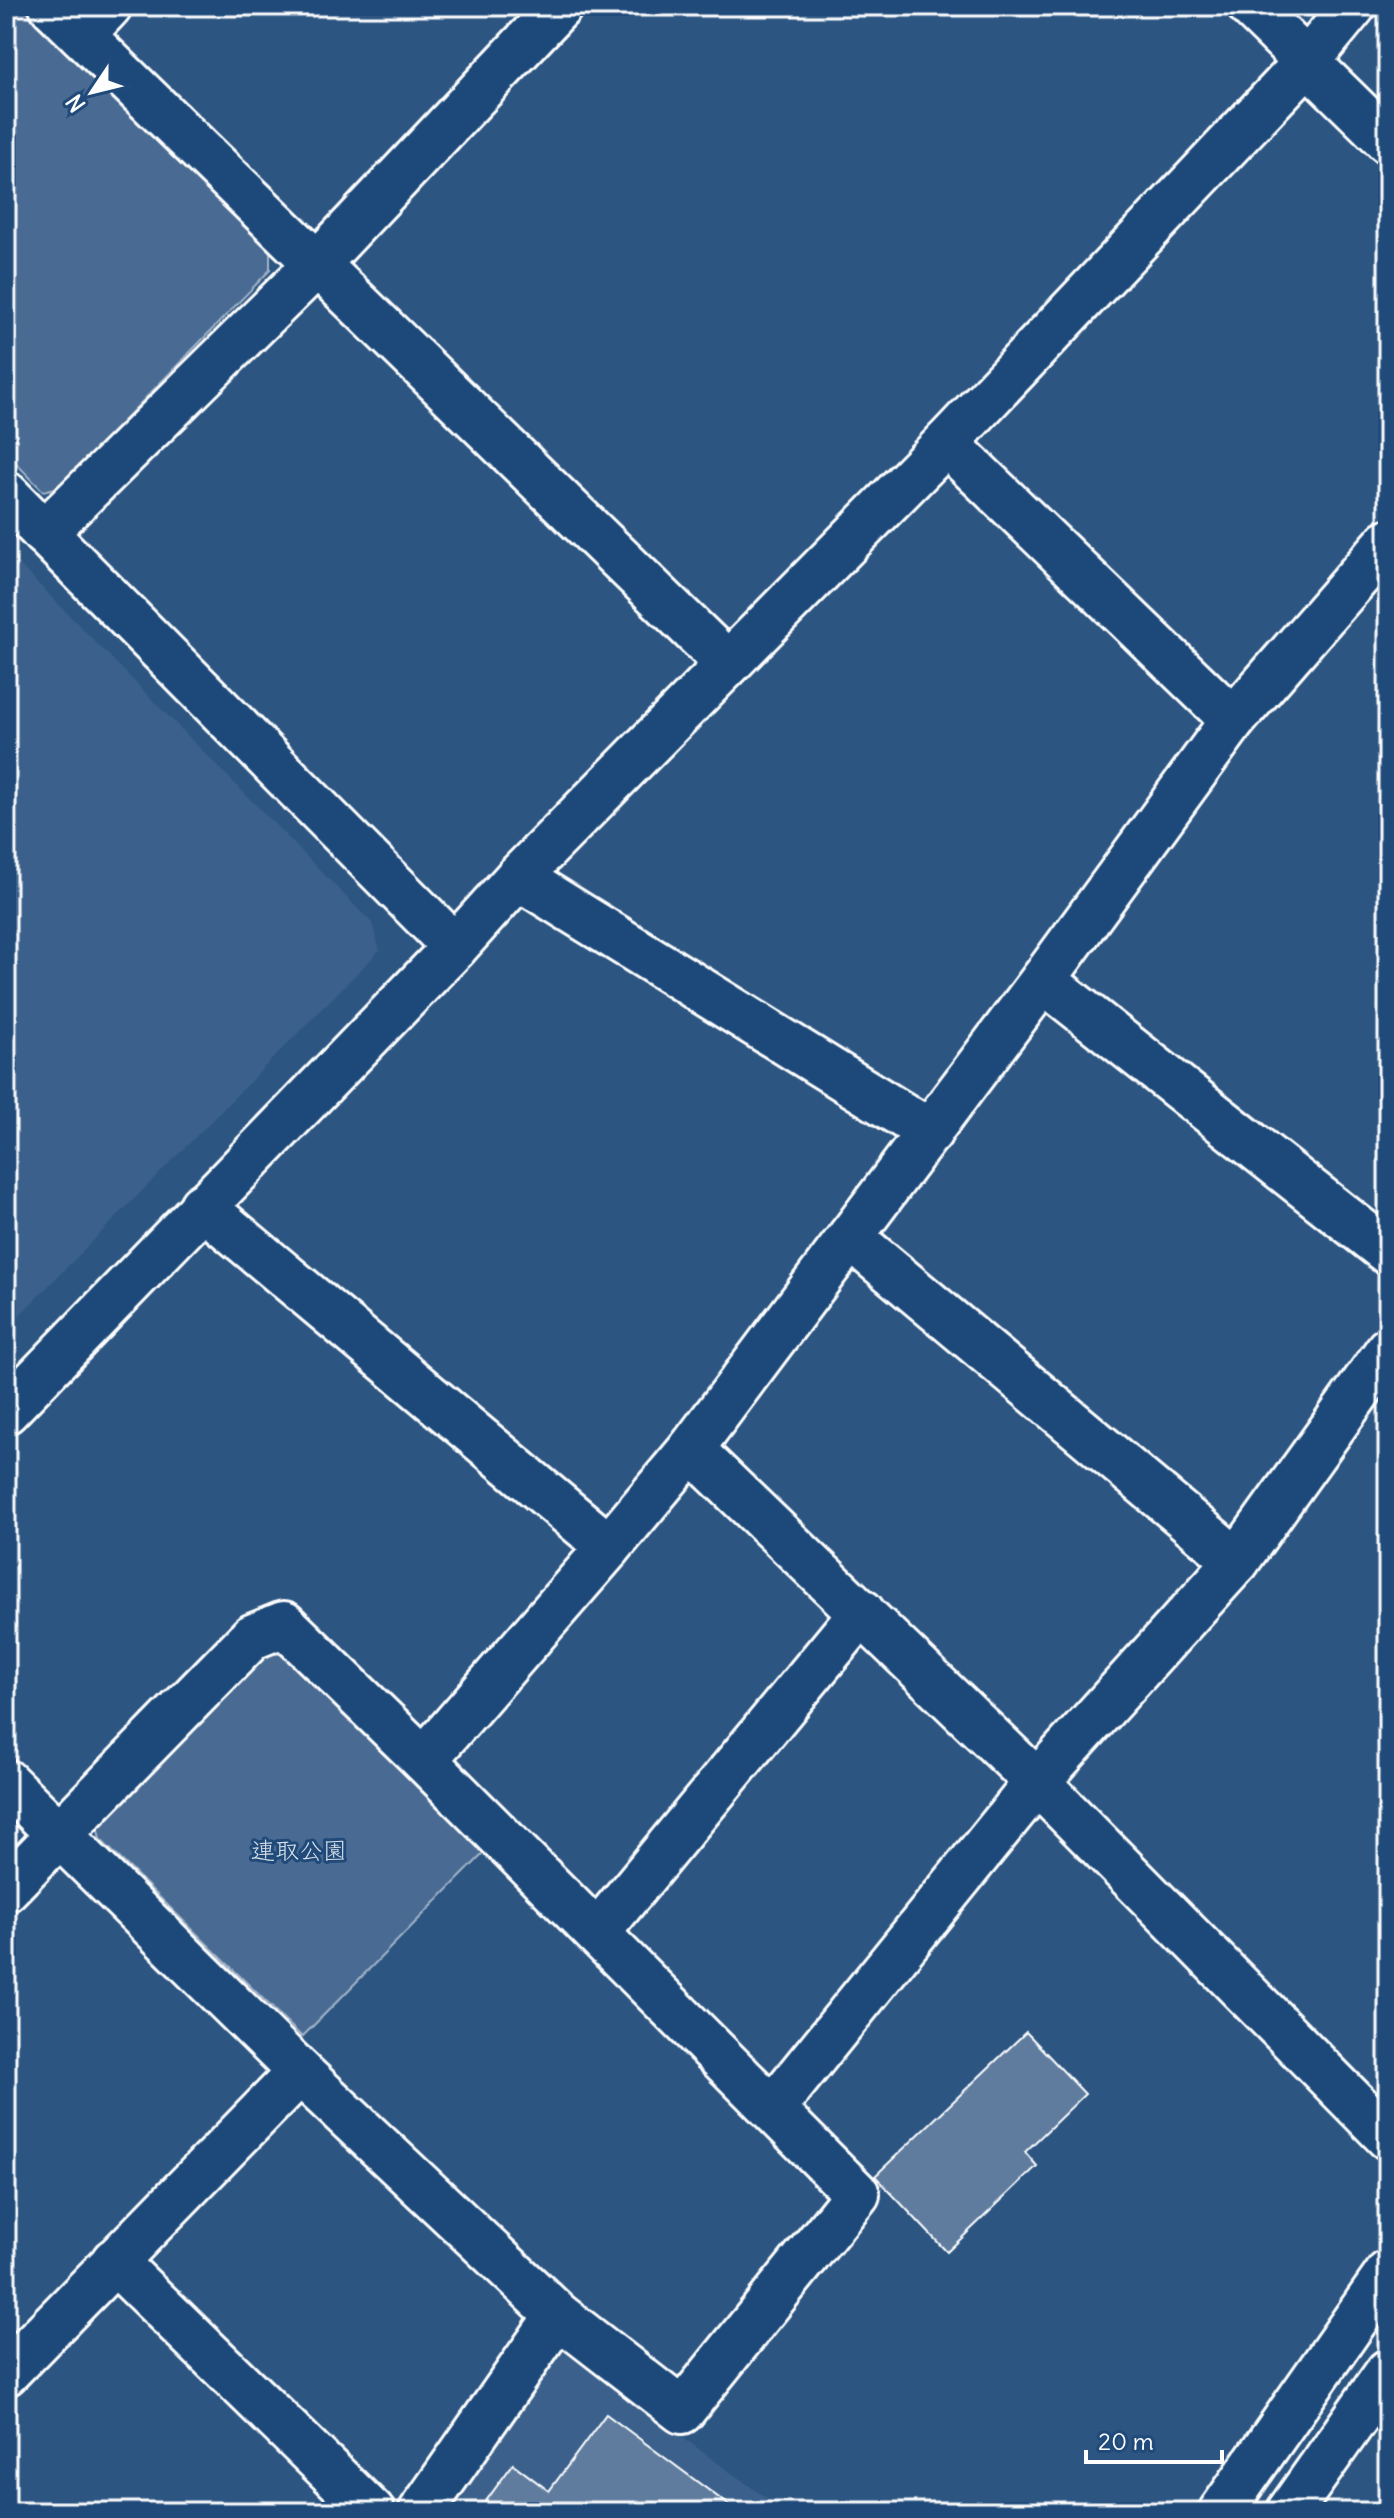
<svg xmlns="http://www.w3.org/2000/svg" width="1394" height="2518" font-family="Delius,'Klee One',sans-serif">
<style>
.built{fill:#3b618b}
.green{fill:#486b92;stroke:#a4b5c8;stroke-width:2}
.building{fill:#5e7c9f;stroke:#fff;stroke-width:2}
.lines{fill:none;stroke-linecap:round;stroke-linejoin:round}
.street-casing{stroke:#fff;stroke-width:50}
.secondary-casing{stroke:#fff;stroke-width:50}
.street{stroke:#1f4a7a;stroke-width:44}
.secondary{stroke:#1f4a7a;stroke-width:44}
.labels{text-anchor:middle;stroke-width:6;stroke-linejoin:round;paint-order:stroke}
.park-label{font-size:24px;fill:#dae1e9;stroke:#1f4a7a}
</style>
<rect width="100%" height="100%" fill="#2c5582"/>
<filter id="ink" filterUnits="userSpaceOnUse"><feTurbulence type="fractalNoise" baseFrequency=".0125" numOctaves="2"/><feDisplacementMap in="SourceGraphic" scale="16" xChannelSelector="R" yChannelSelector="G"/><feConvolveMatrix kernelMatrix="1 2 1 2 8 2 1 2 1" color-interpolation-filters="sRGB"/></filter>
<g filter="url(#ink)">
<!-- built -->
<g class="built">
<polygon points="6,551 372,923 380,950 6,1329"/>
<polygon points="557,2347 786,2512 451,2512"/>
</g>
<!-- green -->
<g class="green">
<polygon points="6,6 22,6 270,249 270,270 59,487 43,491 6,453"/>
<polygon points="257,1654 285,1654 485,1852 302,2037 100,1839 96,1821"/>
</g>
<!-- building -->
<g class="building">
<polygon points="1026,2032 1085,2094 1025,2152 1037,2166 947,2252 875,2176"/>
<polygon points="606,2414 738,2512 478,2512 513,2464 549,2491"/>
</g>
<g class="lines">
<!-- street casing -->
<g class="street-casing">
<g id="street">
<polyline points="52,6 728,664"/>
<polyline points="82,35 109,6"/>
<polyline points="946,443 1233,720"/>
<polyline points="6,494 455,947"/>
<polyline points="44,533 316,265 560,6"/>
<polyline points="518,877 930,1132"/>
<polyline points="1043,980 1388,1252"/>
<polyline points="202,1206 609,1547"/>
<polyline points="850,1237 1237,1561"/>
<polyline points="691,1449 1037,1782 1388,2137"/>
<polyline points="424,1760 609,1547 691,1449 1043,980 1233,720 1388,542"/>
<polyline points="6,1782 300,2072 558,2315 682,2411 857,2194 424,1760 284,1624 252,1637 6,1889"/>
<polyline points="597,1933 862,1612"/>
<polyline points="773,2108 1037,1782 1237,1561 1388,1350"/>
<polyline points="114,2261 372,2512"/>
<polyline points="6,2373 300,2072"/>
<polyline points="421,2512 558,2315"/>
</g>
</g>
<!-- secondary casing -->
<g class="secondary-casing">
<g id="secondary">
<polyline points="1250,6 1388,141"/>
<polyline points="6,1411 455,947 518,877 946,443 1307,62 1353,6"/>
<polyline points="1221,2512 1388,2273"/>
<polyline points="1289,2512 1388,2372"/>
</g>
</g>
<!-- street -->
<use href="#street" class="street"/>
<!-- secondary -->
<use href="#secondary" class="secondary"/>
</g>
</g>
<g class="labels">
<!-- park labels -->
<g class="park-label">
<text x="299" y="1859">連取公園</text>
</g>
</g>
<!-- margin -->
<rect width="1394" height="2518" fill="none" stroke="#1f4a7a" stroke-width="32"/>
<rect x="16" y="16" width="1362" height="2486" fill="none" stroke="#fff" stroke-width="3" filter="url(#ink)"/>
<!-- north arrow -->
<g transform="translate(92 92) rotate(235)" stroke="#1f4a7a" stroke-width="6" paint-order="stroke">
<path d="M0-6L14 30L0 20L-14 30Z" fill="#ffffff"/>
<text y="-12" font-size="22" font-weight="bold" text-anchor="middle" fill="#ffffff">N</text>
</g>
<!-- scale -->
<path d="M1086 2450v12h136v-12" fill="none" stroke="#ffffff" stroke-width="4"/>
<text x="1098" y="2450" font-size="24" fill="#ffffff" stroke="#1f4a7a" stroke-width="6" paint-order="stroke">20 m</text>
</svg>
